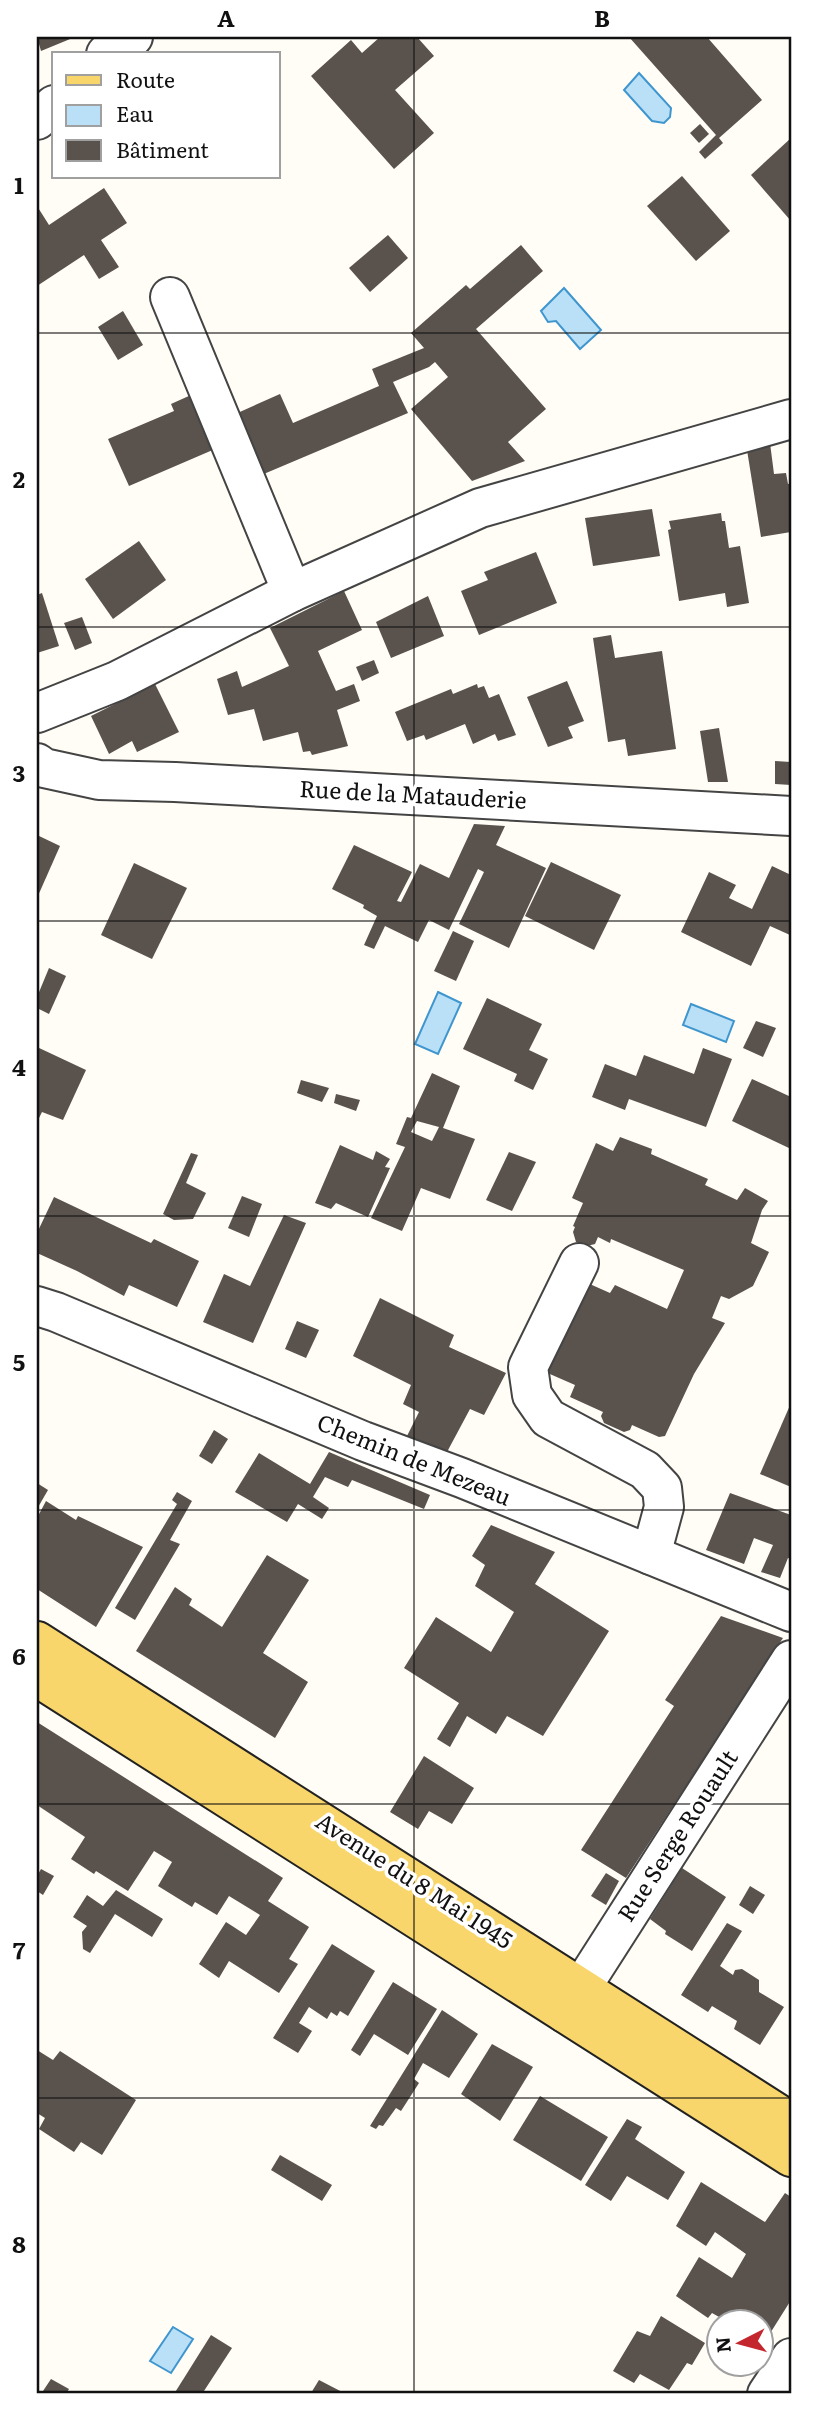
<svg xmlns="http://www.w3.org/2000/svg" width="828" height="2431" font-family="Literata,serif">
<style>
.water{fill:#b9e0f7;stroke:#3f96cf;stroke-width:2}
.building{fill:#5a524d;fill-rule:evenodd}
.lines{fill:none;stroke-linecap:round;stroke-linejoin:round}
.minor-casing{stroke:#444;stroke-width:42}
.major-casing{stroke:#222;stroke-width:42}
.minor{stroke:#fff;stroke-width:38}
.major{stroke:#f9d66b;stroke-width:38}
.grid{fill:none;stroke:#111;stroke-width:2;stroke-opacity:0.55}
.labels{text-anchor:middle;stroke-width:7;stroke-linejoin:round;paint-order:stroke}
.street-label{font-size:23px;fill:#111;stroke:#fff}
.neatline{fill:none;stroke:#111;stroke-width:2.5}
.grid-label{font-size:23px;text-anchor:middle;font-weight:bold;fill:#111}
</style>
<rect width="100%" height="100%" fill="#fffdf5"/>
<!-- water -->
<g class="water">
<polygon points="639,73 671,108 670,117 664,123 652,121 624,90"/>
<polygon points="564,288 601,330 580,349 556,321 548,322 541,311"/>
<polygon points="438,992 461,1003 438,1054 415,1044"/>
<polygon points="691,1004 734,1021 726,1042 683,1025"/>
<polygon points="173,2327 193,2339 171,2373 150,2361"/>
</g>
<!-- building -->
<g class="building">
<polygon points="37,37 75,37 41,51"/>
<polygon points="380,37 417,37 434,56 395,90 434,133 394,169 311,76 351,40 362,53"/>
<polygon points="629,37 707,37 762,100 719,138 723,143 705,159 699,152 716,135"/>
<polygon points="700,124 709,134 699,143 690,133"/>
<polygon points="791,138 791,221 751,175"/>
<polygon points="682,176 730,231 696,261 647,206"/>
<polygon points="104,188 127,223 101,240 119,267 99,279 84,255 37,286 37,206 49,225"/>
<polygon points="388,235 408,258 370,292 349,268"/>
<polygon points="521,245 543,271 476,329 546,409 508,442 525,461 472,481 411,409 448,377 435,362 429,367 393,382 408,413 259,476 233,415 280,394 293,423 379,386 372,369 424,348 411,333 466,285 470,289"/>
<polygon points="123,311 143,345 118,360 98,327"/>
<polygon points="191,395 215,449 129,486 108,439 174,411 171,404"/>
<polygon points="770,443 774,474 786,473 788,484 791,483 791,532 761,537 747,450"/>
<polygon points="652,509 660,556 593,566 585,518"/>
<polygon points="721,513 722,521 725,521 729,548 740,546 749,603 727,607 725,593 679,601 668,530 671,529 669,521"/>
<polygon points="139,541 166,580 113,619 85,579"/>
<polygon points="536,552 557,603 479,635 461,591 488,580 484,572"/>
<polygon points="344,591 362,630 318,651 336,691 354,684 360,701 337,710 348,746 312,755 310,751 303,752 298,732 263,741 254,709 228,715 217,679 237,671 242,687 289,666 270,628"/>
<polygon points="42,593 59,646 37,653 37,595"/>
<polygon points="428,596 444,636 391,658 376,622"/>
<polygon points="82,617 92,643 75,650 64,623"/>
<polygon points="611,635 615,658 662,651 676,749 628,756 625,739 608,742 593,638"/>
<polygon points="374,660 379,673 362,681 356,667"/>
<polygon points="567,681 584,721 568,727 573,738 548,747 527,697"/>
<polygon points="155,684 179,732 137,752 132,741 109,754 91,716"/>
<polygon points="477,684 478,688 484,686 489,698 499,694 516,735 498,741 495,734 473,744 465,724 426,740 424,735 407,741 395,712 451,689 453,694"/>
<polygon points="719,728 728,782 708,782 700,731"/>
<polygon points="775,761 791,762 791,785 775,784"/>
<polygon points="474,824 505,826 496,845 546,868 509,948 459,924 484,872 478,869 449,930 429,920 418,942 385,926 374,949 364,945 377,916 363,908 364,905 332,889 354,845 412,872 397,901 401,902 420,864 449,878"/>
<polygon points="37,835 60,846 37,898"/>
<polygon points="551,862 621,895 594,950 525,916"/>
<polygon points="134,863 187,888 152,959 101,935"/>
<polygon points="772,866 791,875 791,932 790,935 770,926 751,966 681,932 709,872 736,885 729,898 752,909"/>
<polygon points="453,931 474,941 456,981 434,971"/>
<polygon points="49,968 66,976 49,1014 37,1008 37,997"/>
<polygon points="487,998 542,1024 529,1050 548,1059 533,1090 514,1081 517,1074 463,1049"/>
<polygon points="756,1021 776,1028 763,1057 743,1048"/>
<polygon points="37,1047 86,1070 63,1120 42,1112 39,1118 37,1117"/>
<polygon points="703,1048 732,1059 706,1127 629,1099 625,1110 592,1097 605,1064 636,1076 644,1055 694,1074"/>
<path d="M432,1073L460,1086L443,1128L475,1139L450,1199L421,1188L402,1231L371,1218L405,1147L396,1144L407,1117L411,1118ZM417,1121L439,1127L432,1141L411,1132Z"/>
<polygon points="752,1079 791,1097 791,1149 732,1121"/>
<polygon points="301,1080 329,1088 322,1102 297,1093"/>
<polygon points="336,1094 360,1100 356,1111 334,1103"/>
<polygon points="620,1137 652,1149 651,1154 708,1179 705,1185 737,1200 745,1188 768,1201 762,1210 751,1243 769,1252 753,1286 729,1299 721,1296 712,1318 725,1323 694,1374 665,1436 659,1437 632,1425 630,1430 624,1432 604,1423 601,1416 603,1412 570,1397 575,1385 543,1371 583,1281 610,1293 615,1285 667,1309 684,1270 611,1239 610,1243 598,1237 595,1244 587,1246 576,1242 573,1232 575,1227 573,1226 583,1203 572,1198 596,1143 613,1151"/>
<polygon points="340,1145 373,1160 376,1151 390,1159 385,1167 390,1168 368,1217 336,1203 331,1209 315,1203"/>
<polygon points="509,1152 536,1162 512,1211 486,1200"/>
<polygon points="191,1153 198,1155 186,1183 206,1193 193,1219 174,1220 163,1214"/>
<polygon points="242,1196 262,1204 249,1237 228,1228"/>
<polygon points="54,1197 151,1243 154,1239 199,1261 177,1307 129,1285 124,1296 77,1271 37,1253 37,1233"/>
<polygon points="284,1215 306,1223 253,1343 203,1322 224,1274 250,1286"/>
<polygon points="380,1298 454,1335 449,1347 506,1373 484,1415 470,1409 447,1452 406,1438 419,1412 403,1404 411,1385 353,1356"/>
<polygon points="297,1321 319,1330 306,1358 285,1349"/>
<polygon points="791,1403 791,1487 760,1474"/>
<polygon points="214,1430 228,1439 212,1464 199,1456"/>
<polygon points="329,1452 430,1495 424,1509 352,1480 348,1487 325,1477 313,1497 329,1508 322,1519 298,1504 287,1522 235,1492 259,1453 310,1484"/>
<polygon points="37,1483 48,1490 37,1509"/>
<polygon points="177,1492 192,1501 170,1540 180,1544 135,1620 115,1608 177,1504 172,1500"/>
<polygon points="730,1493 791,1515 791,1559 788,1558 780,1578 761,1572 773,1545 754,1538 744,1564 706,1550"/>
<polygon points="46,1501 76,1520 78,1516 143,1547 96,1627 37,1589 37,1518"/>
<polygon points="491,1525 555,1552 535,1584 609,1631 543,1736 507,1716 496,1734 467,1716 450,1747 437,1739 459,1703 404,1668 436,1617 491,1652 514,1612 475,1586 485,1565 472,1556"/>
<polygon points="267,1555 309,1580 263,1653 308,1682 275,1738 136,1651 175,1587 192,1599 189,1605 222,1627"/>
<polygon points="721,1616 783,1638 626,1878 581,1850 674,1706 665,1700"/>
<polygon points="37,1722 283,1878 268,1901 309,1927 289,1959 298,1964 279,1993 229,1961 219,1978 199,1964 226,1922 246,1935 260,1915 229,1896 217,1915 195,1902 192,1907 158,1886 172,1862 154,1851 128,1891 96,1871 94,1874 71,1859 85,1837 37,1805"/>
<polygon points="424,1756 474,1788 452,1824 429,1811 418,1829 390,1812"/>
<polygon points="682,1868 726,1897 692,1951 665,1934 666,1931 650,1919"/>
<polygon points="41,1869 54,1876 43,1895 37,1891 37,1876"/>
<polygon points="606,1873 619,1881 606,1905 591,1896"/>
<polygon points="750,1886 765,1895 753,1914 739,1905"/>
<polygon points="116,1890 163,1919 152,1937 115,1914 90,1953 83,1949 82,1932 87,1926 73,1917 87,1895 103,1906"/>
<polygon points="727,1923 742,1931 720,1966 733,1975 735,1970 742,1969 759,1980 759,1992 784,2007 760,2045 734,2029 737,2021 712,2006 708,2012 681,1995"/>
<polygon points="332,1944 375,1971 348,2016 340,2011 337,2016 331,2012 327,2019 309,2007 299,2023 312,2031 298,2053 273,2038"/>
<polygon points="393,1982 437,2009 408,2055 374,2034 360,2056 351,2050"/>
<polygon points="442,2010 478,2034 449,2078 423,2063 414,2079 419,2083 401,2111 396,2108 383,2126 379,2125 376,2129 370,2126"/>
<polygon points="492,2044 533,2067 500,2121 461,2094"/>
<polygon points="37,2050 53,2060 60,2051 136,2100 102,2155 81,2142 74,2152 39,2129 45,2118 37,2113"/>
<polygon points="540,2096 608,2137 581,2181 513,2140"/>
<polygon points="627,2119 642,2127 635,2139 685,2172 668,2200 627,2176 611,2201 585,2185"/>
<polygon points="280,2155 332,2185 322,2201 271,2170"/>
<polygon points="701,2182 765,2222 785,2193 791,2197 791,2300 764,2343 762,2342 761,2322 728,2322 712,2313 708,2318 676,2296 699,2257 732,2278 746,2254 715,2232 706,2246 676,2226"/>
<polygon points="661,2316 705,2343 692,2365 687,2363 669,2390 640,2374 634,2383 613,2371 637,2331 650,2336"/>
<polygon points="211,2335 232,2348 202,2394 174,2394"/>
<polygon points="51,2379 69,2389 66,2394 41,2394"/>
<polygon points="319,2380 346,2394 312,2394 311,2393"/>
</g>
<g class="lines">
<!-- minor casing -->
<g class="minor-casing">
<g id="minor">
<polyline points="106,54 115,45 133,37"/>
<polyline points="37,120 54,105"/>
<polyline points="170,297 292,592"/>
<polyline points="37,713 117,681 292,592 480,508 791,419"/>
<polyline points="37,763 44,768 99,780 175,782 791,816"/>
<polyline points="579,1263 528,1367 532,1395 548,1418 645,1470 662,1488 664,1507 651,1555"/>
<polyline points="37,1306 56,1312 363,1441 462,1478 791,1612"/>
<polyline points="565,2013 791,1660"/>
<polyline points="767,2394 791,2358"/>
</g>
</g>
<!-- major casing -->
<g class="major-casing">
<g id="major">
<polyline points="37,1641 791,2122"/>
<polyline points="37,1677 791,2157"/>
</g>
</g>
<!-- minor -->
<use href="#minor" class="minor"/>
<!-- major -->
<use href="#major" class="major"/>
</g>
<!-- grid -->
<path class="grid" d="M414,37V2394M37,333H791M37,627H791M37,921H791M37,1216H791M37,1510H791M37,1804H791M37,2098H791"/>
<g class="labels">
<!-- street labels -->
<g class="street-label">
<text transform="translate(413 795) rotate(3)" y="8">Rue de la Matauderie</text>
<text transform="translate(414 1460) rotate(22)" y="8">Chemin de Mezeau</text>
<text transform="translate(678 1836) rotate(-57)" y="8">Rue Serge Rouault</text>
<text transform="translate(414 1881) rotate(33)" y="8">Avenue du 8 Mai 1945</text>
</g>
</g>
<!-- border -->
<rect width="828" height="2431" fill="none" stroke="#ffffff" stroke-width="77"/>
<!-- legend -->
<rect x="52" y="52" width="228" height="126" fill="#ffffff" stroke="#a0a0a0" stroke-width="2"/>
<rect x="66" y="75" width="35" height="10" fill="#f9d66b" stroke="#a0a0a0" stroke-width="2"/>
<text x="116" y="88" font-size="21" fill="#111111">Route</text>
<rect x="66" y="105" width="35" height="21" fill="#b9e0f7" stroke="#a0a0a0" stroke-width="2"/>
<text x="116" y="122" font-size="21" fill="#111111">Eau</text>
<rect x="66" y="140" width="35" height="21" fill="#5a524d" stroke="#a0a0a0" stroke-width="2"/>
<text x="116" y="158" font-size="21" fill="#111111">Bâtiment</text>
<!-- north arrow -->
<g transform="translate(740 2343) rotate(264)"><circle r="33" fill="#ffffff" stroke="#a0a0a0" stroke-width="2"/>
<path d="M0-5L12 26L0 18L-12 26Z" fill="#c4262e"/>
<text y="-10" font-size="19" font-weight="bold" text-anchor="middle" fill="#111111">N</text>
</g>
<rect x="38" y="38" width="752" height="2354" class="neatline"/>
<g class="grid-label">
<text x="226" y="27">A</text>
<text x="602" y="27">B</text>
<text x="19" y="194">1</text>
<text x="19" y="488">2</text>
<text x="19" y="782">3</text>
<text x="19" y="1076">4</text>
<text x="19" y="1371">5</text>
<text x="19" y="1665">6</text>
<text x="19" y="1959">7</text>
<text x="19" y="2253">8</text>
</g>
</svg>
